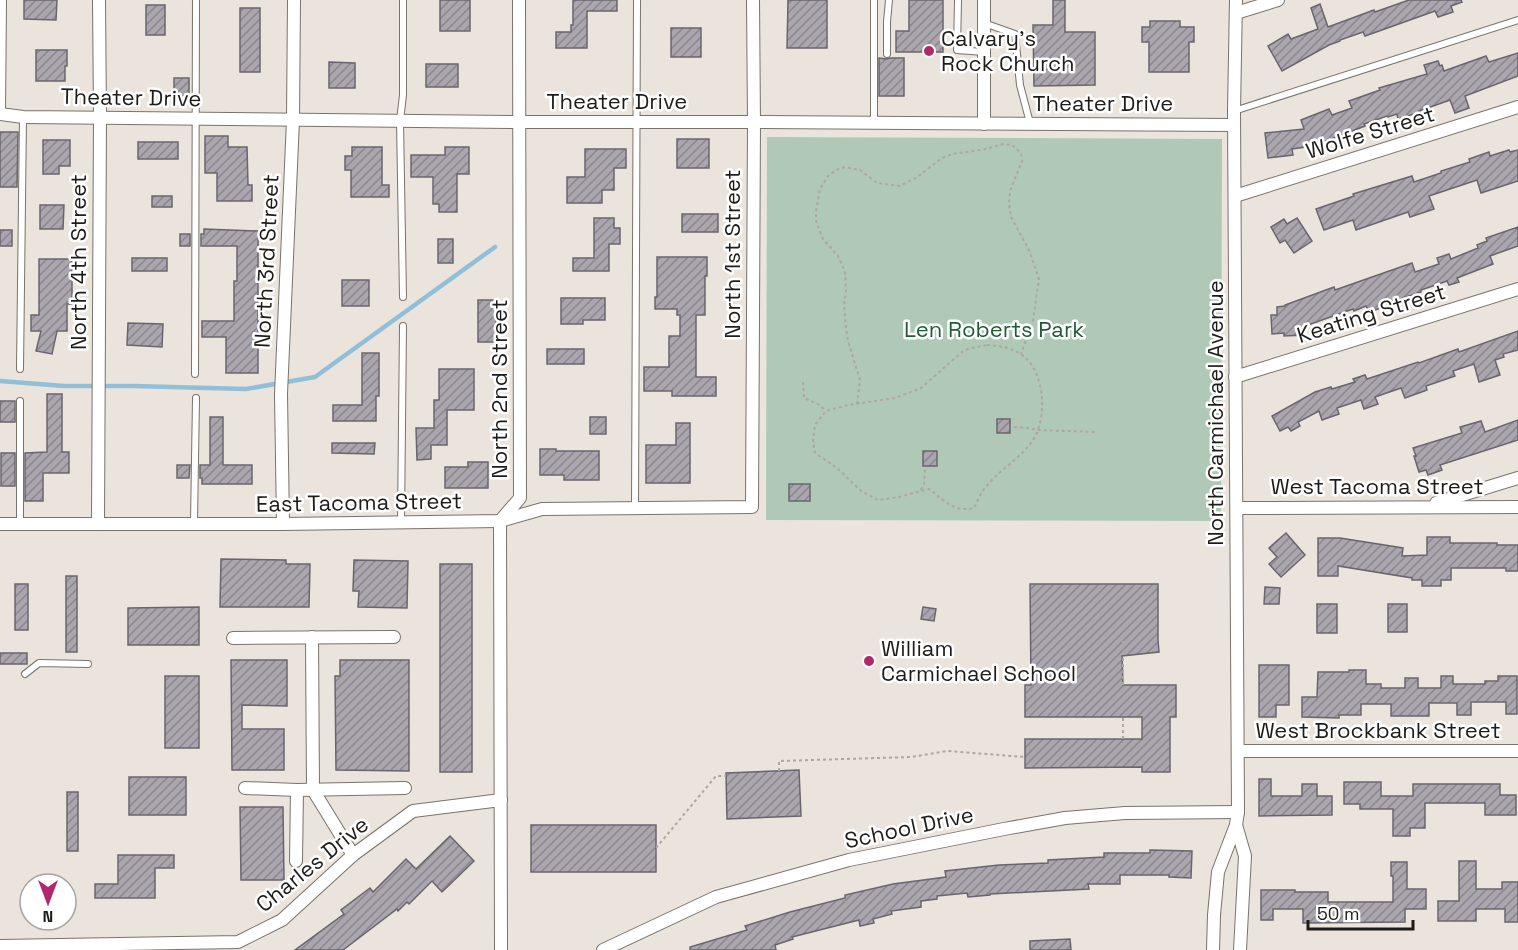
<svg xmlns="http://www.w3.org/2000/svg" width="1518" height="950" font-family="'Space Grotesk',sans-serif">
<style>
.green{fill:#b0c9b7}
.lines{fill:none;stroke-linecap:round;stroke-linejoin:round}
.stream{stroke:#91bfd7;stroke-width:4.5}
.building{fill:url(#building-hatch);stroke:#69656d;stroke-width:1.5}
.service-casing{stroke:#78736c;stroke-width:8}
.minor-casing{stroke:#78736c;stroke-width:14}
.path{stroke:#aca7a0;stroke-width:2;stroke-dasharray:3 3;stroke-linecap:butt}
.service{stroke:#fff;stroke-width:6}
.minor{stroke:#fff;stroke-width:12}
.poi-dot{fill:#b1296a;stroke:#fff;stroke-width:2}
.labels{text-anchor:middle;stroke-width:5;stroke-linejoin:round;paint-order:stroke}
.poi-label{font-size:22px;fill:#1e1c19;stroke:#fff;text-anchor:start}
.street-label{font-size:22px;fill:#1e1c19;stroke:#fff}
.park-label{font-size:22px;fill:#1d5c36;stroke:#fff}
</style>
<defs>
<pattern id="building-hatch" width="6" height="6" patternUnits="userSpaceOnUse" patternTransform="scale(1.5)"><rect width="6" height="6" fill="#aba6ae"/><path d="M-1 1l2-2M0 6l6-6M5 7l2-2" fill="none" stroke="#8b868d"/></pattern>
</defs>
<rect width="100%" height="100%" fill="#eae4dc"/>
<!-- green -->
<polygon class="green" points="767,137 1222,139 1221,521 766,520"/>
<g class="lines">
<!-- stream -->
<polyline class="stream" points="0,381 64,386 133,386 246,389 315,377 495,247"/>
</g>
<!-- building -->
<g class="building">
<polygon points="24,0 57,0 56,20 24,19"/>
<rect x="440" y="0" width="30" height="31"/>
<polygon points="573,0 617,0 617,11 587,11 587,48 556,48 556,32 571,32 571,25 573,25"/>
<polygon points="788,0 827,0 827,48 787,48"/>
<polygon points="909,0 943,0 943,52 896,52 896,31 909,31"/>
<polygon points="1053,0 1065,0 1065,32 1095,32 1095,85 1034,86 1033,25 1053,25"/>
<polygon points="1409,0 1461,0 1462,2 1451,6 1453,12 1438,17 1435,11 1365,36 1363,32 1340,40 1340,41 1329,45 1282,71 1268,46 1288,34 1291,39 1318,29 1311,8 1320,4 1328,27 1374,10 1375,12"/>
<rect x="146" y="5" width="19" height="30"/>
<rect x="240" y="8" width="20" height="64"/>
<polygon points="1150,21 1180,21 1180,27 1194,27 1194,42 1189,42 1189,72 1149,72 1149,42 1142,42 1142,27 1150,27"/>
<rect x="671" y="28" width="30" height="29"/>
<polygon points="36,50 67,50 67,66 65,66 65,81 36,81"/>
<polygon points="1518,53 1518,76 1465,96 1469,108 1455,113 1450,100 1422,110 1419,111 1420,112 1398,119 1397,114 1388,117 1387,116 1364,124 1365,126 1323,142 1306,147 1292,149 1293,155 1268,158 1265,133 1304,129 1301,120 1329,109 1332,115 1352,108 1349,101 1380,90 1379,88 1427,74 1424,65 1438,61 1440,66 1442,65 1444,71 1486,56 1489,62"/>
<polygon points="879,58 886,59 891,58 904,58 904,96 879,96"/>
<polygon points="329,62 355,63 355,88 329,88"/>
<rect x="426" y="64" width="32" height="23"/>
<rect x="174" y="78" width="15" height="18"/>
<polygon points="0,132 18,132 17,187 0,187"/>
<polygon points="205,136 228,136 228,147 247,147 248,185 252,185 252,201 217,201 217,173 205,173"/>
<rect x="677" y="139" width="32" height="29"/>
<polygon points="43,140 70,140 70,166 59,166 59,174 43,174"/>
<rect x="138" y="142" width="40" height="17"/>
<polygon points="352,147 382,147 382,185 389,185 389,197 351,197 351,170 345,170 345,156 352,156"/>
<polygon points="445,147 469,147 469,174 457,174 457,212 439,212 439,204 433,204 433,177 411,177 411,155 445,155"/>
<polygon points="585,149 626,149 626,168 614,168 614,190 602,190 602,203 567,203 567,177 585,177"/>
<polygon points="1509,150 1510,152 1518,150 1518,181 1481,193 1477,180 1429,196 1434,209 1410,217 1408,212 1356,230 1353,220 1324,230 1316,209 1354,196 1353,194 1412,176 1414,182 1441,173 1441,171 1470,162 1469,159 1489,152 1490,156"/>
<rect x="152" y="196" width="20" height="11"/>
<polygon points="40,205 64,205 63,229 40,229"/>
<rect x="682" y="214" width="36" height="18"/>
<polygon points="594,218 614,218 614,228 620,228 620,244 609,244 609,271 573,271 573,258 594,258"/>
<polygon points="1297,218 1312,241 1294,253 1285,240 1280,243 1271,227 1284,219 1287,224"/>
<polygon points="1518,227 1518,246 1490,256 1493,264 1457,278 1459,282 1449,285 1447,281 1421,290 1421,292 1388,303 1389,305 1369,312 1366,306 1354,311 1353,309 1305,326 1305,335 1284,336 1284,333 1272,334 1271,315 1277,315 1277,307 1285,306 1285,305 1334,287 1335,290 1412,263 1415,272 1439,264 1437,258 1449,254 1451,259 1478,248 1477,245 1487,241 1486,238"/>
<polygon points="204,229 258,231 258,373 226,373 226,337 202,337 202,321 234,321 234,281 237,281 237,246 201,246 201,234 204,234"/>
<rect x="0" y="230" width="12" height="16"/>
<rect x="180" y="234" width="10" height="12"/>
<rect x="438" y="239" width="15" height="24"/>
<polygon points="657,257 707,257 707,276 705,276 705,315 696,315 696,377 716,377 716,396 672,396 672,391 644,391 644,367 669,367 669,336 680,336 680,315 677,315 677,309 655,309 655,297 657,297"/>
<rect x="132" y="258" width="35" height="13"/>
<polygon points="39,259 72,259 72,304 67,304 67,331 57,331 52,354 36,351 41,331 31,331 31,315 39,315"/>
<rect x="342" y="280" width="27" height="26"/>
<polygon points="561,298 605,298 605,320 583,320 583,324 561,324"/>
<rect x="478" y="300" width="18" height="42"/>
<polygon points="128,323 163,324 162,347 127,345"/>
<polygon points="1518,331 1518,350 1503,354 1504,357 1495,360 1500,375 1479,382 1474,364 1453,371 1455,376 1426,386 1427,390 1405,398 1401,388 1375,397 1378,404 1364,409 1361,400 1337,408 1339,414 1322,420 1319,411 1298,422 1300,426 1291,431 1288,427 1280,431 1272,416 1315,392 1331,387 1332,389 1355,382 1353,379 1365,375 1367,379 1418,362 1419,363 1458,349 1459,352"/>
<rect x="547" y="349" width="37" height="15"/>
<polygon points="362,353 379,353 379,396 376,396 376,421 333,421 333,405 362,405"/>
<polygon points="439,369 474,369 474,410 447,410 447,445 431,445 431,459 417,460 416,428 434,428 434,400 439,400"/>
<polygon points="47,394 62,394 62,452 69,452 69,473 43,473 43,501 25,501 25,453 47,452"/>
<rect x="0" y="401" width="15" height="21"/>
<polygon points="210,417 223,417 223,465 252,465 252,484 202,484 202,478 200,478 200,465 210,465"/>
<rect x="590" y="417" width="16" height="17"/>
<rect x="997" y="419" width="13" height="14"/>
<polygon points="1518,420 1518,440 1440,465 1442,470 1428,475 1426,470 1419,472 1414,456 1416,456 1413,448 1462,433 1460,427 1481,421 1485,432"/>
<polygon points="676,423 690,423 690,483 646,483 646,445 676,445"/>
<polygon points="332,443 375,443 374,454 332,453"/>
<polygon points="540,449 556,449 556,451 599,451 599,480 564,480 564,475 540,475"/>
<rect x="923" y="451" width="14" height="15"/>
<rect x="1" y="453" width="14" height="33"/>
<polygon points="468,462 488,462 488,488 445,488 445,467 468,467"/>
<polygon points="177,465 190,465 189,478 177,478"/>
<rect x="789" y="484" width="21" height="17"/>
<polygon points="1286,533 1305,555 1281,577 1269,564 1277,557 1269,548"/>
<polygon points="1427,537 1450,537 1450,543 1497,543 1497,545 1518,545 1518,571 1506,571 1506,568 1451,568 1451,580 1441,580 1441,586 1422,586 1422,580 1412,580 1412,578 1338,566 1338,576 1318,576 1318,538 1340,538 1403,548 1402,556 1427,555"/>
<polygon points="221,559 286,560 286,564 310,564 309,607 220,607"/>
<polygon points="354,560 408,561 407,608 358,607 359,591 353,591"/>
<rect x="440" y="564" width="32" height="208"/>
<rect x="66" y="576" width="11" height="76"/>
<rect x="15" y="584" width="13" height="46"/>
<polygon points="1030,584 1158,584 1158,640 1159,652 1122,656 1123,685 1176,685 1176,717 1170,717 1170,772 1142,772 1142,767 1025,768 1025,739 1142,739 1142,717 1025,717 1025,685 1031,685"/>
<polygon points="1265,587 1280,588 1279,604 1264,604"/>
<rect x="1317" y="604" width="20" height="29"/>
<rect x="1388" y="604" width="19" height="28"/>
<polygon points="199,607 199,645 128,645 128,608"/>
<polygon points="923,607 936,609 934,621 921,619"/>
<rect x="0" y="653" width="27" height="11"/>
<polygon points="231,660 287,660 287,706 242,705 242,729 284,729 284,770 232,770"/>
<polygon points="340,660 409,660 409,771 336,770 335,676 340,676"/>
<polygon points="1259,665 1289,665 1289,705 1276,705 1276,717 1259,717"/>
<polygon points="1349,670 1366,670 1366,684 1381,684 1381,688 1405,688 1405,678 1418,678 1418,688 1441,688 1441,676 1453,676 1453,684 1485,684 1485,681 1498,681 1498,676 1517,676 1517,714 1506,714 1506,702 1471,702 1471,715 1457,715 1457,703 1429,703 1429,716 1391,716 1391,704 1361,704 1361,715 1339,715 1339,718 1302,717 1302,697 1317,697 1318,672 1349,672"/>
<rect x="165" y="676" width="34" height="72"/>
<polygon points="799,770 801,816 727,819 726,773"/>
<rect x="129" y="777" width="57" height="38"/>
<polygon points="1259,779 1271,779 1271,796 1302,796 1302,784 1317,784 1317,796 1332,796 1332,815 1259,816"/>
<polygon points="1344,782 1381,782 1381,796 1413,796 1413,784 1500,784 1500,795 1516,795 1516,815 1485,815 1485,803 1425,803 1425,828 1410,828 1410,836 1393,836 1393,809 1360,809 1360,804 1344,804"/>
<rect x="67" y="792" width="11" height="59"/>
<polygon points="240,807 283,807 284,880 241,880"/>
<rect x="531" y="825" width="125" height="47"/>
<polygon points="450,836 474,861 442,892 432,881 409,904 407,902 398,911 397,909 343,950 295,950 344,914 341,910 370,888 373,892 406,859 416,869"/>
<polygon points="1150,850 1192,851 1191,878 1169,877 1169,875 1120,875 1120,884 1088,884 1089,889 990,894 990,895 968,897 967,893 937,896 937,899 921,901 921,907 891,911 892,914 873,919 874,923 860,926 859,920 792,937 793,939 775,945 776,950 690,950 690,947 747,930 745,926 790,912 845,898 845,895 893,884 946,877 945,871 999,865 1048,863 1048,860 1104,857 1104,853 1150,853"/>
<polygon points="118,855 174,855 174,868 155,868 155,898 95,898 95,884 118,884"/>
<polygon points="1459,861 1476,861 1476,889 1502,889 1502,882 1518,882 1518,922 1505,922 1505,909 1476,909 1476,921 1438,921 1438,901 1459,901"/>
<polygon points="1391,862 1407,862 1407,889 1426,889 1426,909 1405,909 1405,922 1303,923 1303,909 1273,909 1273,920 1261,920 1261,890 1295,890 1295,892 1328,892 1328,902 1393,902 1393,876 1391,876"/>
<polygon points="1070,939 1071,950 1030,950 1030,941"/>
</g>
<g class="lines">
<!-- service casing -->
<g class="service-casing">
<g id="service">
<polyline points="874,0 874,122"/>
<polyline points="958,0 957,50 984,52"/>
<polyline points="984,23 1015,34 1020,85 1030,123"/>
<polyline points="887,54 887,22 889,0"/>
<polyline points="1234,111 1518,20"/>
<polyline points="2,114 3,0"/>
<polyline points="403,297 400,121 403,95 403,0"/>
<polyline points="20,369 23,117"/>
<polyline points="195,374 196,0"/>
<polyline points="20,401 20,524"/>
<polyline points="635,508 637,0"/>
<polyline points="401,522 403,326"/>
<polyline points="194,523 196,398"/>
<polyline points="25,674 39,663 88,664"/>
</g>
</g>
<!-- minor casing -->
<g class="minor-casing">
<g id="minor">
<polyline points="984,0 984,124"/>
<polyline points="1236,13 1278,0"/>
<polyline points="0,114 23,117 519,122 754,122 1234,125"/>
<polyline points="1235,196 1518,107"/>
<polyline points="1235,377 1518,289"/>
<polyline points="1436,503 1518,478"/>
<polyline points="1237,508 1518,507"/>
<polyline points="0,524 283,524 500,521 542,509 752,507 754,122 753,0"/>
<polyline points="98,524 100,117 99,0"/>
<polyline points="283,524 281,394 293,120 294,0"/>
<polyline points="312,637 313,790 353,855"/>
<polyline points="233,638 394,637"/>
<polyline points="1238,751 1518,751"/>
<polyline points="245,788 297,790 405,788"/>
<polyline points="1236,825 1245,856 1240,950"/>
<polyline points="296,861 297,790"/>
<polyline points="0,946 238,942 282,920 353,855 413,811 501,800"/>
<polyline points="501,950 500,521 520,498 519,0"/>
<polyline points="603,950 716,897 849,860 1004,829 1065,818 1125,813 1238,812"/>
<polyline points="1213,950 1214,915 1218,872 1236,825 1238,812 1234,111 1236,0"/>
</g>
</g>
<!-- path -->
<g class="path">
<path d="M987,345C1000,346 1011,347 1022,355C1046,372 1048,421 1031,443C1018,460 998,471 985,488C980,494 977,502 974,508C954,513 944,500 929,489L899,497L878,500L861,491L837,468L815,453L813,441L815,425L826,411L848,405L895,398L921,388L962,352L968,349Z"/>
<polyline points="803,382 804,398 818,404 826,411"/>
<polyline points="857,404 860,380 848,341 846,327 844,305 846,293 845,271 838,256 823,239 816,221 816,211 820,189 828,176 836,170 845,167 860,170 877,183 899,186 916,178 942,158 952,154 987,149 1003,144 1012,145 1017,149 1021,154 1022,161 1010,191 1009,204 1011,217 1029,250 1039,279 1033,320 1021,354"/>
<polyline points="1014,427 1029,428 1037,430 1095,432"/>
<polyline points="921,490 924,484 925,468"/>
<polyline points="1123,685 1123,641"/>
<polyline points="1123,739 1123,717"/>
<polyline points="779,771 779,761 911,757 947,751 1025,757"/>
<polyline points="656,848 716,776 726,776"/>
</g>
<!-- service -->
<use href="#service" class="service"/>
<!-- minor -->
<use href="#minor" class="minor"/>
</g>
<!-- markers -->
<g class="poi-dot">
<circle cx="929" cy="51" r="6"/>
<circle cx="869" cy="661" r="6"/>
</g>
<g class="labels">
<!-- poi labels -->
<g class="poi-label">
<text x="941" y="46">Calvary's<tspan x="941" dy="25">Rock Church</tspan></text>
<text x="881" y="656">William<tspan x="881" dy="25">Carmichael School</tspan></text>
</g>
<!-- street labels -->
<g class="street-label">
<text transform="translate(131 97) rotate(1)" y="8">Theater Drive</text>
<text x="617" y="109">Theater Drive</text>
<text x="1103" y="111">Theater Drive</text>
<text transform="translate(1370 132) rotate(-17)" y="8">Wolfe Street</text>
<text transform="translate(732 254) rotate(-90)" y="8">North 1st Street</text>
<text transform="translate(266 261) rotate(-87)" y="8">North 3rd Street</text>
<text transform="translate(78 262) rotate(-90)" y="8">North 4th Street</text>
<text transform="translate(1371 313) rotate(-17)" y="8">Keating Street</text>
<text transform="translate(499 389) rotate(-90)" y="8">North 2nd Street</text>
<text transform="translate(1215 413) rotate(-90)" y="8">North Carmichael Avenue</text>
<text x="1377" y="494">West Tacoma Street</text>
<text transform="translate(359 502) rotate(-1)" y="8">East Tacoma Street</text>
<text x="1378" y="738">West Brockbank Street</text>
<text transform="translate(909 827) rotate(-12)" y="8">School Drive</text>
<text transform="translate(312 864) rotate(-39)" y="8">Charles Drive</text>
</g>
<!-- park labels -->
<g class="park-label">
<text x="994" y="337">Len Roberts Park</text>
</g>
</g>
<!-- north arrow -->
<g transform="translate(48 902) rotate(180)"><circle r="28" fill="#ffffff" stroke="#a5a4a3" stroke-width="1.5"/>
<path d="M0-4.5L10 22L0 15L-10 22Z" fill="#b1296a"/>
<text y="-9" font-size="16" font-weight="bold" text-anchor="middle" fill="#1e1c19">N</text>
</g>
<!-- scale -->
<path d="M1308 920v9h105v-9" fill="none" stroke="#1e1c19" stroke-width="3"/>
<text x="1317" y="920" font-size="18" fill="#1e1c19" stroke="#ffffff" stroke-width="4.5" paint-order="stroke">50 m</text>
</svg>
